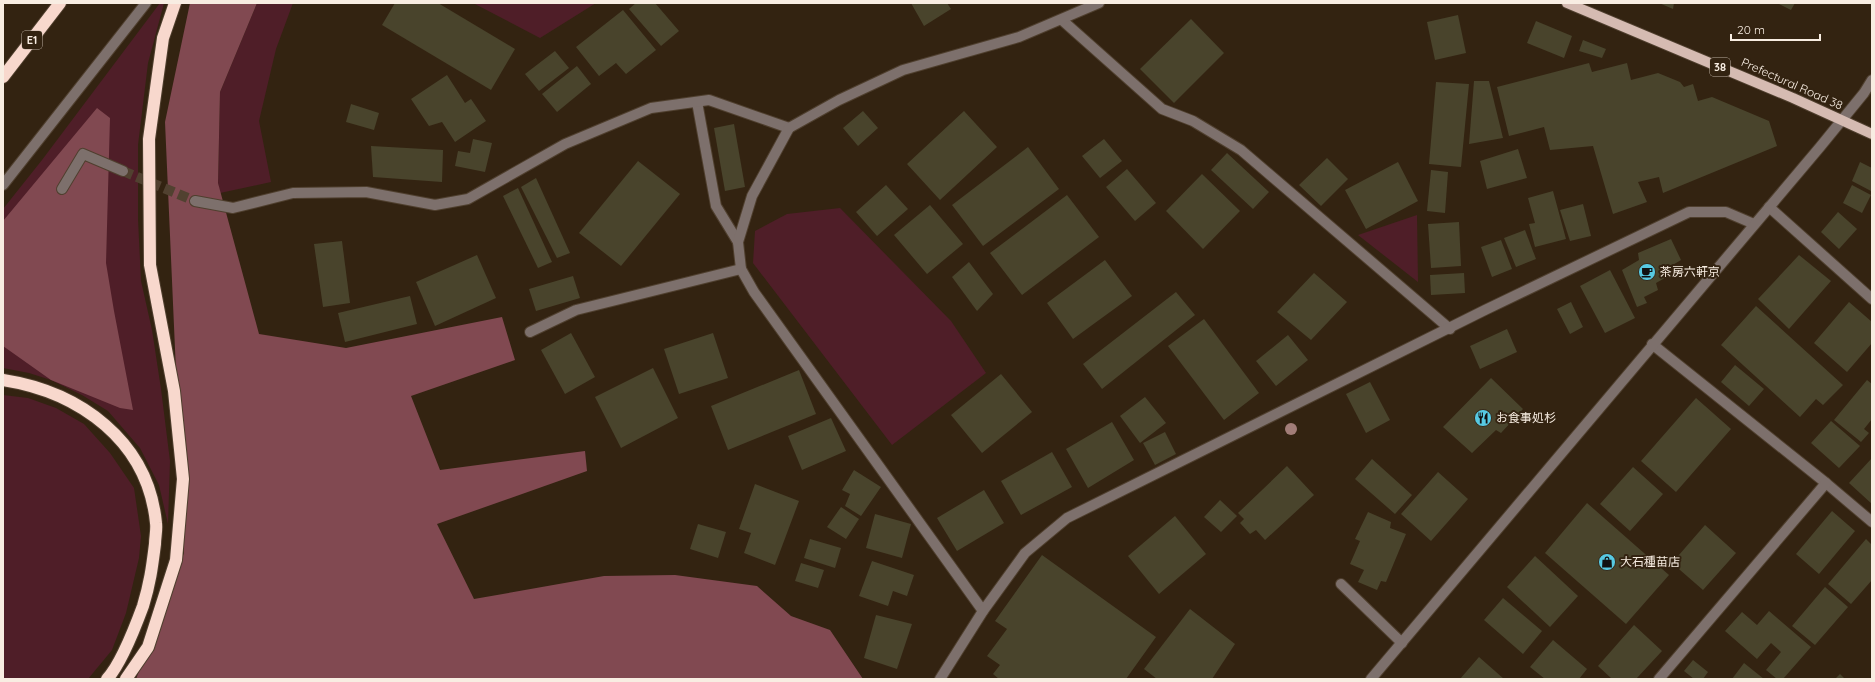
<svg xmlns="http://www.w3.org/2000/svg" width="1875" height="682" font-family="Quicksand,'Noto Sans JP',sans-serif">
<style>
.green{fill:#4f1e28}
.forest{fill:#814951}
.building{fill:#49442c}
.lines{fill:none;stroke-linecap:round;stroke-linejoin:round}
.minor-tunnel{stroke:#514130;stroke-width:10;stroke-dasharray:10 5;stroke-linecap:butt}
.minor-casing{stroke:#4f3f2e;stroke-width:12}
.major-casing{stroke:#4f3f2e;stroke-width:12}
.highway-casing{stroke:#4f3f2e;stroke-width:14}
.minor{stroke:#7d706c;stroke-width:10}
.major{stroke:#d5bbb2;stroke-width:10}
.highway{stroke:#f8d8cd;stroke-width:12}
.tree{fill:#a27d78}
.labels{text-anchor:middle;stroke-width:4;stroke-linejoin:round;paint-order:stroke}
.shield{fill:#332311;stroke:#bdb0a3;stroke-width:1}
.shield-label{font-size:11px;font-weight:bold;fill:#f8ede2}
.street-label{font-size:12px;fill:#f8ede2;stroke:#332311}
.poi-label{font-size:12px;fill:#f8ede2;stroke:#332311;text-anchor:start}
</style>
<rect width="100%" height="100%" fill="#332311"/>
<!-- green -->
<g class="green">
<polygon points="160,3 164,3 148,63 138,145 138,219 141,281 152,330 161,389 170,461 168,524 159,485 140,448 108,411 82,395 51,380 29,373 3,368 3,209 42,160"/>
<polygon points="257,3 293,3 276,49 259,121 271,182 220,193 218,183 220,92"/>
<polygon points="473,3 596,3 540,38"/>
<polygon points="840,208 951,321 986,373 892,445 753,263 755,231 787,214"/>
<polygon points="1417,215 1418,282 1358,235"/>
<polygon points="3,395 28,398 56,408 84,424 110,453 134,488 141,536 139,558 126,613 112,650 88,679 3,679"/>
</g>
<!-- forest -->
<g class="forest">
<polygon points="190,3 257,3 220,92 218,183 259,334 346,348 502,317 515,360 411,396 440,470 585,451 587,471 437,524 474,599 604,576 675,575 757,586 791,616 830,630 863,679 136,679 184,553 165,122"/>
<polygon points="97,108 110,118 106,263 114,311 133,410 120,408 51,380 3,346 3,221"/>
</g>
<!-- building -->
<g class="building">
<polygon points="395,3 438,3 515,49 491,90 382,25"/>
<polygon points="636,3 655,3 679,31 661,46 629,9"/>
<polygon points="911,3 947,3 951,9 924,26"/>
<polygon points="1659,3 1674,3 1673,9"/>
<polygon points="1777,3 1795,3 1791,10"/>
<polygon points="623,10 656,50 626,74 616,63 599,76 576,47"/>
<polygon points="1458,15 1466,53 1435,60 1427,22"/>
<polygon points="1191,19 1224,53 1174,103 1140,69"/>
<polygon points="1536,21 1572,36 1564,58 1527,43"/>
<polygon points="1583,40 1606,49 1602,58 1579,51"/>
<polygon points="555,51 569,68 539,91 525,74"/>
<polygon points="1589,63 1592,72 1627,63 1631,80 1658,73 1680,82 1684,87 1693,84 1698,101 1712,97 1769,121 1777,146 1663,193 1659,177 1638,182 1647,202 1613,214 1593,146 1550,150 1544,127 1509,136 1497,87"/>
<polygon points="577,66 591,84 557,112 542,94"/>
<polygon points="447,75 465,103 471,99 486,121 455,142 442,122 429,126 411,99"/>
<polygon points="1474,81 1489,81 1503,138 1469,144"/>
<polygon points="1436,82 1469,84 1461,167 1429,164"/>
<polygon points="351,104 379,113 374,130 346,122"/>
<polygon points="863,111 878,128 858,146 843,128"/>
<polygon points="964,111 997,147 940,200 907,164"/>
<polygon points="734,124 745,187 725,191 714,128"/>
<polygon points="473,139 492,143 485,172 455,166 458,151 470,153"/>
<polygon points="1104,139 1122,161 1100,178 1082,156"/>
<polygon points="371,146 443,150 442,182 373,177"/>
<polygon points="1028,147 1059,189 983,246 952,205"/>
<polygon points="1518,149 1527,178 1487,189 1480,161"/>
<polygon points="1227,153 1269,192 1253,209 1211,170"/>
<polygon points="1327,158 1348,179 1321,206 1299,185"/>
<polygon points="638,161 680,194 621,266 579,233"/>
<polygon points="1398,162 1418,201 1366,229 1345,190"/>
<polygon points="1860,162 1872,168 1871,191 1852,181"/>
<polygon points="1127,169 1156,203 1135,221 1106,187"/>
<polygon points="1431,170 1448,172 1445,213 1427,211"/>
<polygon points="1202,174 1240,211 1203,249 1166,211"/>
<polygon points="536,178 570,253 557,258 521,187"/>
<polygon points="886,185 908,209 877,236 856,212"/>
<polygon points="1852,185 1871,195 1862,213 1843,203"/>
<polygon points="518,188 552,262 538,268 503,196"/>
<polygon points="1553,191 1566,239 1535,247 1529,224 1535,223 1528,198"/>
<polygon points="1067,195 1099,237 1022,295 990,253"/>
<polygon points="1583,204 1591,236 1570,241 1560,210"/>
<polygon points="930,205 963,244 927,274 894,235"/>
<polygon points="1838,212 1857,229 1839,249 1821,232"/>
<polygon points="1459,222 1461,266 1431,268 1428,224"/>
<polygon points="1525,230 1536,259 1516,267 1504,238"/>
<polygon points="1671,239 1681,260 1671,266 1672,274 1656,283 1658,290 1644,297 1647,303 1637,307 1622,270 1639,260 1638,253"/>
<polygon points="1501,240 1512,269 1492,277 1481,247"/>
<polygon points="342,241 350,303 323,307 314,244"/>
<polygon points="477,255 496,298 435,326 416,282"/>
<polygon points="1799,255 1831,281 1789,329 1758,299"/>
<polygon points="1105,260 1132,296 1073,339 1047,303"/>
<polygon points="969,262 993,294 977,311 952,277"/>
<polygon points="1610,270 1635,318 1605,333 1580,286"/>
<polygon points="1314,273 1347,302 1311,340 1277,312"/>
<polygon points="1464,273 1465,293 1431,295 1430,275"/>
<polygon points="573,276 580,298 536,311 529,289"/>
<polygon points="1176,292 1195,315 1102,389 1083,364"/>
<polygon points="410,296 417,324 345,342 338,313"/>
<polygon points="1571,302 1583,327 1570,334 1557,309"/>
<polygon points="1849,302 1872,322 1872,343 1847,372 1814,343"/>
<polygon points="1756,306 1843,385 1823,405 1816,399 1800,417 1721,345"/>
<polygon points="1204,319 1259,393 1224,420 1168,346"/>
<polygon points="1507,329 1517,352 1480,369 1470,346"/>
<polygon points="571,333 595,377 565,394 541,350"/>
<polygon points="713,333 728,378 679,394 664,349"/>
<polygon points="1288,335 1308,360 1276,386 1256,361"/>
<polygon points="1735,365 1764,389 1749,406 1721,382"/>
<polygon points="653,368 678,418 621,448 595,397"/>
<polygon points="799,370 816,414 728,450 711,406"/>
<polygon points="1001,374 1032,412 982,453 951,415"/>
<polygon points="1491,378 1523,409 1501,433 1496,430 1472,453 1443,427"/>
<polygon points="1867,380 1872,384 1872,419 1864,429 1869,433 1861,442 1834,420"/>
<polygon points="1370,382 1390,420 1366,433 1346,394"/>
<polygon points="1145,397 1166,423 1140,443 1120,416"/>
<polygon points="1696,398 1731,429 1676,492 1641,461"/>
<polygon points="831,418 846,451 802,470 788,436"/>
<polygon points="1831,421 1860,446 1839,468 1811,443"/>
<polygon points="1112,422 1134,460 1088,488 1066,449"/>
<polygon points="1165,432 1176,454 1155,465 1143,443"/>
<polygon points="1052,452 1072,487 1021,515 1001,481"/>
<polygon points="1872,458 1872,504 1849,483"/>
<polygon points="1372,459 1412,495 1395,514 1355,479"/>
<polygon points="1287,466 1314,495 1265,540 1256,530 1250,534 1240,523 1244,519 1238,513"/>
<polygon points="1633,467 1663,494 1630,531 1600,504"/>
<polygon points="854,470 881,487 861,516 845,506 850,494 842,490"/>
<polygon points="1438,472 1468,499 1431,541 1401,514"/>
<polygon points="755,484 799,501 775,565 744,553 751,533 739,529"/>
<polygon points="984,490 1004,523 957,551 937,518"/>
<polygon points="1220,500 1237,516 1221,532 1204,517"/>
<polygon points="1587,503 1669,575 1626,624 1545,553"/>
<polygon points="841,507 859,519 846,539 827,527"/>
<polygon points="1832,511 1855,531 1819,574 1796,554"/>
<polygon points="1368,512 1391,522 1390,528 1406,534 1386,582 1381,581 1377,590 1358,582 1364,570 1350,564 1360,541 1355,539"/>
<polygon points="875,514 911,524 902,558 866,548"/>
<polygon points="1175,516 1206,554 1159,594 1128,556"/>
<polygon points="698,524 726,532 718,558 690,549"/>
<polygon points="1705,525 1736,553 1703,590 1672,563"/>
<polygon points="810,539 841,548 835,568 804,558"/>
<polygon points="1866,539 1872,545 1872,580 1851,604 1828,584"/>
<polygon points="1042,555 1156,637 1126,679 999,679 993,674 1000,665 987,656 1007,629 995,621"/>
<polygon points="1535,556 1578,596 1550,627 1507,587"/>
<polygon points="872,561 914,575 907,596 893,591 888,606 859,596"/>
<polygon points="801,563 824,570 818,588 795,581"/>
<polygon points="1825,587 1848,607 1815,645 1792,626"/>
<polygon points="1503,598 1542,631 1523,654 1484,620"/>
<polygon points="1190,609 1235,644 1212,679 1157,679 1144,669"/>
<polygon points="1769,611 1811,647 1783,679 1777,679 1766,670 1781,652 1771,643 1757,659 1725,631 1742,612 1757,625"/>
<polygon points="876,615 912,624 897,669 864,658"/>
<polygon points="1634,625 1662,651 1636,679 1612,679 1598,666"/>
<polygon points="1553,640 1587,669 1579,679 1545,679 1530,667"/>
<polygon points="1479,657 1504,679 1460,679"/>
<polygon points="1693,660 1708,672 1703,679 1694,679 1684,671"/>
<polygon points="1744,663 1764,679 1732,679"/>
<polygon points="1840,674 1845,679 1835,679"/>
</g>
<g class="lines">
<!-- minor-tunnel -->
<polyline class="minor-tunnel" points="123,171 195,201"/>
<!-- minor casing -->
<g class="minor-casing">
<g id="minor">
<polyline points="1062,20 1162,109 1193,121 1241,150 1450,329"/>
<polyline points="697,102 716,206 738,242"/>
<polyline points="3,185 146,3"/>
<polyline points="62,189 83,154 123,171"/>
<polyline points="195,201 233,208 293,193 366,192 435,205 468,199 565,144 651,108 709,100 789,128"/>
<polyline points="1769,207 1872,299"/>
<polyline points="530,332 576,310 741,269"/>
<polyline points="1652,344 1826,483 1872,522"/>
<polyline points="1341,584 1402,643"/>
<polyline points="983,611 754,292 741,269 738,242 752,196 789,128 839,100 903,70 1019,37 1099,3"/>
<polyline points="940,679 983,611 1025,553 1067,518 1485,310 1689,212 1726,212 1754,224"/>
<polyline points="1371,679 1820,147 1864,93 1872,80"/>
<polyline points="1659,679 1826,483"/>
</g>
</g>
<!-- major casing -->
<g class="major-casing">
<polyline id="major" points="1567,3 1793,98 1872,134"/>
</g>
<!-- highway casing -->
<g class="highway-casing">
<g id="highway">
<polyline points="3,77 60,3"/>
<path d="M3,380C80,392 148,441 156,523C157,530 155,537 155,544C152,568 150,583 143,606C136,625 121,664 107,679"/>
<polyline points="126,679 148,647 176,560 183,479 174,391 150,265 149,139 163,38 175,3"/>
</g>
</g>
<!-- minor -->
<use href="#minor" class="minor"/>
<!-- major -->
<use href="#major" class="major"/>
<!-- highway -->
<use href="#highway" class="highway"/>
</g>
<!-- trees -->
<circle class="tree" cx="1291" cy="429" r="6"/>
<!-- icons -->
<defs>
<g id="cafe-disc" transform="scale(0.9)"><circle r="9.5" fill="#57c9e2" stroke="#332311"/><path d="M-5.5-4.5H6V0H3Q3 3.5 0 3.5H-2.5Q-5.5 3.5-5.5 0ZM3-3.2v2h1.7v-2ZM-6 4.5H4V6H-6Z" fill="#111"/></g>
<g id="restaurant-disc" transform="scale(0.9)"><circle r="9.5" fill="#57c9e2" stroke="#332311"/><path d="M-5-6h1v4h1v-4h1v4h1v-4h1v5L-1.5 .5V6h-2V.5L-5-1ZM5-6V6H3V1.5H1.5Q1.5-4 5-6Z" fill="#111"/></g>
<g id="shop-disc" transform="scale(0.9)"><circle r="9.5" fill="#57c9e2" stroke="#332311"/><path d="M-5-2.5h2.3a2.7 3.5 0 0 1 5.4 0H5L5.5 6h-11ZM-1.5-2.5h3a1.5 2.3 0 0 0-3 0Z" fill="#111"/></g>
</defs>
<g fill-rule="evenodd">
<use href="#cafe-disc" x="1647" y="272"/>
<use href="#restaurant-disc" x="1483" y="418"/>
<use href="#shop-disc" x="1607" y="562"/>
</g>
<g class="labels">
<!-- shield labels -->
<g class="shield">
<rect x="22" y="31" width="20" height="18" rx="3"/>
<rect x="1710" y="58" width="20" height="18" rx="3"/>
</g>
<g class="shield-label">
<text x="32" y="44">E1</text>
<text x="1720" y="71">38</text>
</g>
<!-- street labels -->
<g class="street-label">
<text transform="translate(1792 84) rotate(24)" y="4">Prefectural Road 38</text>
</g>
<!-- poi labels -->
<g class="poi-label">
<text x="1660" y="276">茶房六軒京</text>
<text x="1496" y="422">お食事処杉</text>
<text x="1620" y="566">大石種苗店</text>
</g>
</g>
<!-- border -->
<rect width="1875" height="682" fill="none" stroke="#f8ede2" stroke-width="8"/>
<!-- scale -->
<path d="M1731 34v6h89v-6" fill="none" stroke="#f8ede2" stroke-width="2"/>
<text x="1737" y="34" font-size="12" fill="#f8ede2" stroke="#332311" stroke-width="3" paint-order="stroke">20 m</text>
</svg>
